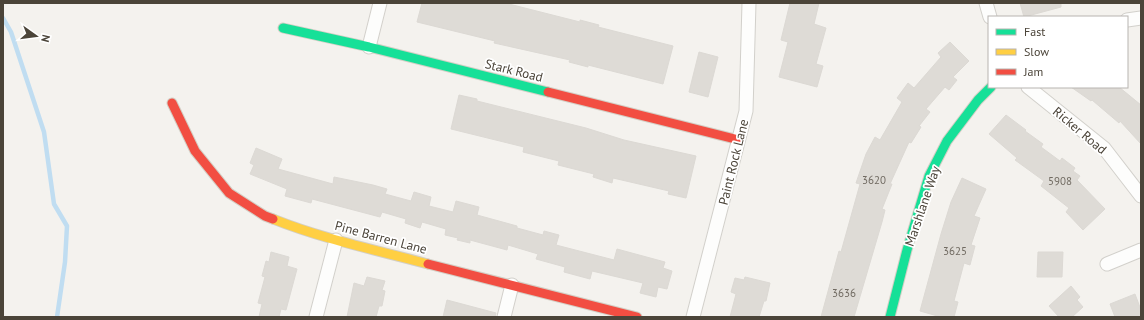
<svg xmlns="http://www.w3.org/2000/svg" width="1144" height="320" font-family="'PT Sans',sans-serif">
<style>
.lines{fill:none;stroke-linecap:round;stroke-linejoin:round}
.stream{stroke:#c0ddf1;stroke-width:4.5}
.building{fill:#dedbd6;stroke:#dcd9d4}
.street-casing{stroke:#d2d0cb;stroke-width:15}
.fast-casing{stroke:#d3cfc5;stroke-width:11}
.slow-casing{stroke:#d3cfc5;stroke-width:11}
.jam-casing{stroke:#d3cfc5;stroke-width:11}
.street{stroke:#fdfdfc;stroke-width:13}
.fast{stroke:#16e098;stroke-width:9}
.slow{stroke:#ffcf43;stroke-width:9}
.jam{stroke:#f24e42;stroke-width:9}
.labels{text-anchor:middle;stroke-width:3.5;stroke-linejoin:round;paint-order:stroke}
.number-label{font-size:11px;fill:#706a61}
.street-label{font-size:13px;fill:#4b4439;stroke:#fff}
</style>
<rect width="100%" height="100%" fill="#f4f2ee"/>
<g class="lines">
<!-- stream -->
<polyline class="stream" points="3,18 11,32 44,132 54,204 67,226 65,262 57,317"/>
</g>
<!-- building -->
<g class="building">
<polygon points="422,3 505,3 580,22 580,20 599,25 598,27 673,46 663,84 588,65 588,67 569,62 570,60 494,43 495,41 417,22"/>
<polygon points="790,3 819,3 814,24 826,28 816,64 823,66 817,87 779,77 788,42 781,40"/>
<polygon points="1020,3 1061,3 1061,7 1024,17"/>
<polygon points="950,42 969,61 953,77 957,80 949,90 945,87 926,109 930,112 919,126 921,127 911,143 909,142 890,184 892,184 882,209 885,210 882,222 854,317 821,317 839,251 841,252 860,184 856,183 866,154 875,137 880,140 902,102 897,98 908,83 914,88 941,57 938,53"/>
<polygon points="699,52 718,57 708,97 689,92"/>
<polygon points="1071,87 1119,87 1141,105 1141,144 1120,121 1119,123 1092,100 1091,101"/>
<polygon points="459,95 477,99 477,101 586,128 624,140 696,156 686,198 668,194 669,191 613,178 612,183 593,177 594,174 558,165 559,161 523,152 524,147 451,129"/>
<polygon points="1006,115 1026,130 1025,131 1043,144 1041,147 1060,161 1062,158 1075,168 1073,171 1080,176 1077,180 1105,209 1083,230 1066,212 1069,208 1041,186 1044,181 1015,160 1017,158 989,134"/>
<polygon points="256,148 282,159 278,169 333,184 334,177 373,185 387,189 385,194 411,201 414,192 431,197 429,206 453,212 456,201 479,207 477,215 517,226 517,228 543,235 544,231 559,235 556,245 614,260 617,249 665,262 663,268 672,271 667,289 658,287 656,297 640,293 643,283 592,271 590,279 564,272 565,267 536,259 538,254 508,245 507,250 470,240 470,243 457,240 458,238 445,235 446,229 422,222 420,228 405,223 406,219 382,212 380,217 312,199 311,203 285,196 287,189 250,174 254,165 250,163"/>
<polygon points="962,178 986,189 974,216 980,218 971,245 975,246 970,265 964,263 954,301 958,302 954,317 941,317 920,311 941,234 951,202"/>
<polygon points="271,252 289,257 287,266 297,269 286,310 281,309 279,317 259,317 262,304 258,303 265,277 262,276 266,261 269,262"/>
<polygon points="1038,252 1063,252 1062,277 1037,277"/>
<polygon points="367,277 385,281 382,290 385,291 382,306 379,306 376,317 347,317 354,283 364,286"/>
<polygon points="745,277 770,283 766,301 764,301 759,317 730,317 736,294 731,292 735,278 744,280"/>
<polygon points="1071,286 1080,297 1077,300 1083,307 1072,317 1059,317 1049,306"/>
<polygon points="1135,294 1141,310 1141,317 1115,317 1110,304"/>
<polygon points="447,300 496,313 495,317 443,317"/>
</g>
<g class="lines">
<!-- street casing -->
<g class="street-casing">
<g id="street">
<polyline points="986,3 990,17"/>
<polyline points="1127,20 1141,18"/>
<polyline points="369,47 380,3"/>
<polyline points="1028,87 1104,148 1141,196"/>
<polyline points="1107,264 1141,250"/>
<polyline points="316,317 336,240"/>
<polyline points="504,317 512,285"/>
<polyline points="693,317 746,111 749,3"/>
</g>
</g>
<!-- fast casing -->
<g class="fast-casing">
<g id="fast">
<polyline points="283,28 369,47 548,92"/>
<polyline points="890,317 907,250 929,176 947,141 978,100 991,87"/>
</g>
</g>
<!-- slow casing -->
<g class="slow-casing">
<path id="slow" d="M273,219C323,239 376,250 428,264"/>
</g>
<!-- jam casing -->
<g class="jam-casing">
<g id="jam">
<polyline points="548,92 739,140"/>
<polyline points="172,103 195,151 229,193 265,216 273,219"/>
<polyline points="428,264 637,317"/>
</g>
</g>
<!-- street -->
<use href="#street" class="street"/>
<!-- fast -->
<use href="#fast" class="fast"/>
<!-- slow -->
<use href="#slow" class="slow"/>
<!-- jam -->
<use href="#jam" class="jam"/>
</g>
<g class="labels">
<!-- number labels -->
<g class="number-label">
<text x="874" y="184">3620</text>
<text x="1060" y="185">5908</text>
<text x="955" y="255">3625</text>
<text x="844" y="297">3636</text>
</g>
<!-- street labels -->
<g class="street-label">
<text transform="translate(514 70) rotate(14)" y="5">Stark Road</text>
<text transform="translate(1080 130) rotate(40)" y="5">Ricker Road</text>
<text transform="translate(733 162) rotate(-76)" y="5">Paint Rock Lane</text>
<text transform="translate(922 206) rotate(-71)" y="5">Marshlane Way</text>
<text transform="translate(381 237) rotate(15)" y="5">Pine Barren Lane</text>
</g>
</g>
<!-- border -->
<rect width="1144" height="320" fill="none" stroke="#4b4439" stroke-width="8"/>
<!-- legend -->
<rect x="988" y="16" width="140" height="72" fill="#ffffff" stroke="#b7b4b0"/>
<rect x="996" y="29" width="20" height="6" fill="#16e098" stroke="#b7b4b0"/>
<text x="1024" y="36" font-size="12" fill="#4b4439">Fast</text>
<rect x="996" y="49" width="20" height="6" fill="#ffcf43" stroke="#b7b4b0"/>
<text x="1024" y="56" font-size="12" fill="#4b4439">Slow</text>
<rect x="996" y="69" width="20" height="6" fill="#f24e42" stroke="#b7b4b0"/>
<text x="1024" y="76" font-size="12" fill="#4b4439">Jam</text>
<!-- north arrow -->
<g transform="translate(36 36) rotate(104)" stroke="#ffffff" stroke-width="3" paint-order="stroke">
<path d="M0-3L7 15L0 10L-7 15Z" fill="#4b4439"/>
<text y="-6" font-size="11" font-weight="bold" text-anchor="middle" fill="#4b4439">N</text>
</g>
</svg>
